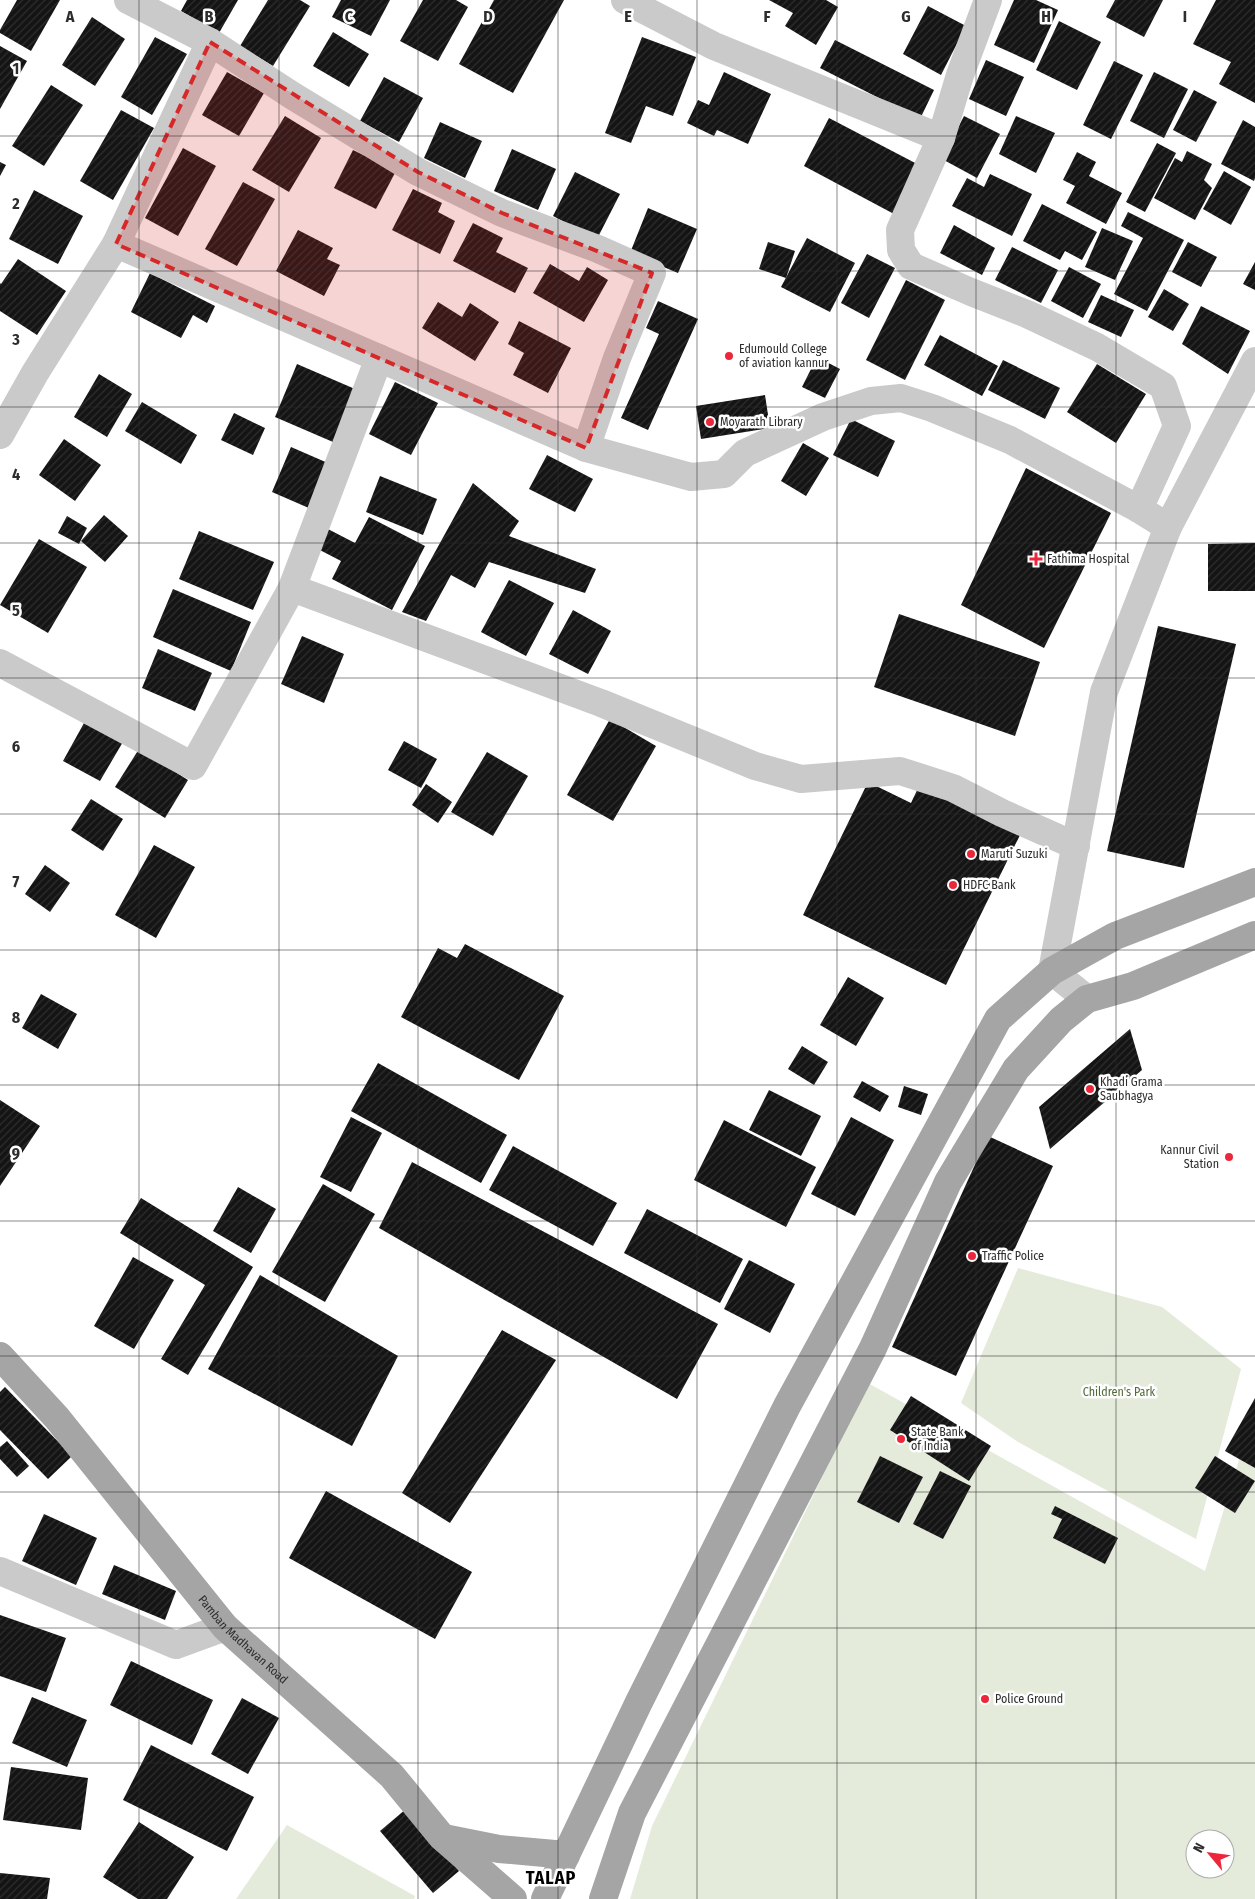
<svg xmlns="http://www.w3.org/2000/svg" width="1255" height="1899" font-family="'Fira Sans Condensed',sans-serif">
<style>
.park{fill:#e4ebda;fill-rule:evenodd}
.building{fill:url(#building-hatch)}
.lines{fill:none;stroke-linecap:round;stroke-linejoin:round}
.minor{stroke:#cacaca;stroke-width:28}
.major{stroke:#a5a5a5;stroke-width:28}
.marked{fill:#d62828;fill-opacity:0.2;stroke:#d62828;stroke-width:4;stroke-dasharray:10 6;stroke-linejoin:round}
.grid{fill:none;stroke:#2d2d2d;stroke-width:1;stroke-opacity:0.55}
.poi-dot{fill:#ec273b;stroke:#fff;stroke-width:2}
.labels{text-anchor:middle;stroke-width:5;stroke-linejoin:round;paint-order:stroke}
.poi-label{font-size:12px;fill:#2d2d2d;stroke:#fff;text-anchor:start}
.park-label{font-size:12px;fill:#516a39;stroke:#fff}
.street-label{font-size:12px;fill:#2d2d2d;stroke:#fff}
.district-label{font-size:18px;font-weight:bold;letter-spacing:1px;fill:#000;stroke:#fff}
.grid-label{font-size:16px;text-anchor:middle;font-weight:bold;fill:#2d2d2d;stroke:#fff;stroke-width:5;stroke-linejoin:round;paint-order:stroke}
</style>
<defs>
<pattern id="building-hatch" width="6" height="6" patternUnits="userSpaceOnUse" patternTransform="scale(1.25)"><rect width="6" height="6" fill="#141414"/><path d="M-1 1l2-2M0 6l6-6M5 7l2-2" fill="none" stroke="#2e2e2e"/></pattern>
</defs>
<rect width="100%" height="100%" fill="#fff"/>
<!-- park -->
<g class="park">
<polygon points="1018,1268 1162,1307 1241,1369 1196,1539 1018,1442 961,1403"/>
<path d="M868,1383L1205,1571L1255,1408V1899H630L652,1826ZM1195,1839H1225V1869H1195Z"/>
<polygon points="287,1825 415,1896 414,1899 236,1899"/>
</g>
<!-- building -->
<g class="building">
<polygon points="17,0 60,0 31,51 0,33 0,30"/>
<polygon points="187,0 238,0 219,33 181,11"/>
<polygon points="268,0 300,0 310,6 273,66 240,46"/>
<polygon points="341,0 390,0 371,36 332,17"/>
<polygon points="423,0 456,0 468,7 438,61 400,41"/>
<polygon points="494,0 564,0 513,93 459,64"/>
<polygon points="769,0 826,0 838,7 816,45 785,26 793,13"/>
<polygon points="1014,0 1036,0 1058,10 1034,63 994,45"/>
<polygon points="1115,0 1163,0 1144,37 1106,17"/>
<polygon points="1216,0 1255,0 1255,103 1219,84 1231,62 1193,44"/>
<polygon points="928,6 966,26 941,75 903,54"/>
<polygon points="92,17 125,39 95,86 62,65"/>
<polygon points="1059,21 1101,42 1077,90 1036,70"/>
<polygon points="333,32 369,54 349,87 313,66"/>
<polygon points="155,37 187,54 152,115 121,97"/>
<polygon points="642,37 696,57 673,116 646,106 631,143 605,133"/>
<polygon points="835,40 934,90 920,119 820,68"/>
<polygon points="0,46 27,61 0,109"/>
<polygon points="986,60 1024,77 1006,116 969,99"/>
<polygon points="1114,61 1143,75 1111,139 1083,125"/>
<polygon points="227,72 264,93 239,136 202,115"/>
<polygon points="724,72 771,94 748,144 717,130 714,136 687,123 698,100 709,105"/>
<polygon points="1154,72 1188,89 1164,138 1130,121"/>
<polygon points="384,77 423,98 399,142 360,121"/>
<polygon points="51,85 83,105 44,166 12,146"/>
<polygon points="1194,90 1217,102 1196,142 1173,130"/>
<polygon points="121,110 154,128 113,200 80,181"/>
<polygon points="285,116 321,138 289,192 252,170"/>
<polygon points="964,116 1000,134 977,178 942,159"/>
<polygon points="1016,116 1055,133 1036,173 999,154"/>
<polygon points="829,118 919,165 894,214 804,166"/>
<polygon points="1243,120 1255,127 1255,178 1254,181 1221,164"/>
<polygon points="440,122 482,141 465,178 424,158"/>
<polygon points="1157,143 1176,153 1145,212 1126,202"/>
<polygon points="183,148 216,166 178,236 145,218"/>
<polygon points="512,149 556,169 538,210 494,191"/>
<polygon points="353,150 396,171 376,209 334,188"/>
<polygon points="1187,151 1212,164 1204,180 1212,188 1195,220 1154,198 1175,158 1182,162"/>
<polygon points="1077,152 1096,162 1089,176 1122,193 1106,224 1066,203 1075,186 1063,180"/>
<polygon points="0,162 6,165 0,176"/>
<polygon points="1224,171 1251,187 1231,225 1203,209"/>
<polygon points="575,172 620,194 597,239 553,216"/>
<polygon points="990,174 1032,194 1012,236 952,206 967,178 984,187"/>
<polygon points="243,182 275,199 237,266 205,249"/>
<polygon points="413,189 442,203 438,212 455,221 440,254 392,230"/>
<polygon points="34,190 83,216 58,264 9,239"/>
<polygon points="1042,204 1097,232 1082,260 1065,251 1060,260 1023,241"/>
<polygon points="648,208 697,229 678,273 630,253"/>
<polygon points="1128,212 1184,240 1147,311 1114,294 1143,238 1121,226"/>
<polygon points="473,223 503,238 496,252 528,268 515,293 453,261"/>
<polygon points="954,225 995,248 982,275 940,253"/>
<polygon points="1102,228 1133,241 1115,280 1085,267"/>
<polygon points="298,230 333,248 327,259 340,265 324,296 276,271"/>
<polygon points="807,238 855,263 830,312 781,287"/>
<polygon points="768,242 795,251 786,278 759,269"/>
<polygon points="1188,242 1217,257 1201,287 1172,272"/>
<polygon points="1012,247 1058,270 1041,303 995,280"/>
<polygon points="867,254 895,268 869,318 841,303"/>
<polygon points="18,259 66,291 37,335 0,311 0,283 1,284"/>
<polygon points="1255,262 1255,290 1243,284"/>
<polygon points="550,264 579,281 587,267 608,280 584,322 533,293"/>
<polygon points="1069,267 1101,284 1083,318 1051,301"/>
<polygon points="150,273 215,306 207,323 193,315 181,338 131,312"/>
<polygon points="906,280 945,300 905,380 866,360"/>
<polygon points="1164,289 1189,304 1173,331 1148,317"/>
<polygon points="1101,295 1134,310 1121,337 1088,322"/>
<polygon points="658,301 698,319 648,430 621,418 659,334 646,328"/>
<polygon points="438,302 462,317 470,303 499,322 475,361 422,328"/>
<polygon points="1201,306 1250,331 1228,374 1182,344"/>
<polygon points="519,321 571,348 548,393 513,375 524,353 508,344"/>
<polygon points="940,335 998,366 982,396 924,365"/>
<polygon points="817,357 840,369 825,398 802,387"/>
<polygon points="1003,360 1060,388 1045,419 988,390"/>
<polygon points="297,364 355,389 333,442 275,417"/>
<polygon points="1097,364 1146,394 1116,443 1067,412"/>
<polygon points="99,374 132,394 107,437 74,417"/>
<polygon points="395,382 438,403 411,455 369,434"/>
<polygon points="765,395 770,428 701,439 696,406"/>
<polygon points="142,402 197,435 181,464 125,431"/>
<polygon points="234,413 265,428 253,455 221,440"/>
<polygon points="851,419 895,441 878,477 833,455"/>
<polygon points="64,439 101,465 75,501 39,475"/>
<polygon points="803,443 829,458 806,496 781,481"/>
<polygon points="291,447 337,467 318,512 272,492"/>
<polygon points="547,455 593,479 575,512 529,489"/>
<polygon points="1026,468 1111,513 1044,648 961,605"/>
<polygon points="380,476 437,499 423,535 366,512"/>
<polygon points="473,483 519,521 509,536 596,569 585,593 489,562 475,588 451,575 426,621 402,612"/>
<polygon points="104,515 128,536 105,562 81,541"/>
<polygon points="67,516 87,528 79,544 58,533"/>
<polygon points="369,517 425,546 392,610 332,579 341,561 316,548 326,528 355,543"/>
<polygon points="199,531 274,562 253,610 179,579"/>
<polygon points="39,539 87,567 48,633 0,605"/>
<polygon points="1255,543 1255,591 1208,591 1208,544"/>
<polygon points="509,580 554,603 526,656 481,632"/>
<polygon points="173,589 251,622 231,671 153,637"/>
<polygon points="573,610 611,631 588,674 549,654"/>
<polygon points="899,614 1040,662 1015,736 874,687"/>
<polygon points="1158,626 1236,644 1184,868 1107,851"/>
<polygon points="302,636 344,654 324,703 281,684"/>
<polygon points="158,649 212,673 195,711 142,688"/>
<polygon points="89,714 127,735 100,781 63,761"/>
<polygon points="610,719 656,746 613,821 567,795"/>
<polygon points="404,741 437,759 421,788 388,770"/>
<polygon points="139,749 188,780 165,818 115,787"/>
<polygon points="487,752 528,776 493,836 451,812"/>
<polygon points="868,782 911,803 920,784 1021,833 946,985 803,915"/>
<polygon points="426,784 452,802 438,823 412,805"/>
<polygon points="91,799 123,819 103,851 71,830"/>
<polygon points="154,845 195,867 156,938 115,915"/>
<polygon points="45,865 70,883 50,912 25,894"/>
<polygon points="465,944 564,996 519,1080 401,1017 438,948 457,958"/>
<polygon points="848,977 884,998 856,1046 820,1025"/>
<polygon points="41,994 77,1014 58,1049 22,1028"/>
<polygon points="1130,1029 1142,1070 1050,1149 1039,1107"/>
<polygon points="802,1046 828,1062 814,1085 788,1069"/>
<polygon points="378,1063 507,1135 481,1183 351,1111"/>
<polygon points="862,1081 889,1096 880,1112 853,1097"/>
<polygon points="904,1086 928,1094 921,1115 898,1107"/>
<polygon points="769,1090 821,1116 801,1156 749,1130"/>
<polygon points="0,1100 40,1126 0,1186"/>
<polygon points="351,1117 382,1133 351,1192 320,1177"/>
<polygon points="851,1117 894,1140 855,1216 811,1194"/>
<polygon points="724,1120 816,1167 786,1227 694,1180"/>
<polygon points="988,1136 1053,1166 956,1376 892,1347"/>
<polygon points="513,1146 617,1203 593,1246 489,1190"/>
<polygon points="412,1162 718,1324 677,1399 379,1228"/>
<polygon points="323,1184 375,1214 325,1302 272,1272"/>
<polygon points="238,1187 276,1209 251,1253 213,1231"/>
<polygon points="141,1198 253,1267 188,1375 161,1359 205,1285 120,1233"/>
<polygon points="647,1209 743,1259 720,1303 624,1253"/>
<polygon points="133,1257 174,1280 134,1349 94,1326"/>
<polygon points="749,1260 795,1284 770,1333 724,1309"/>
<polygon points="260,1275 398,1356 352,1446 208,1369"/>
<polygon points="502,1330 556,1360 450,1523 402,1493"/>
<polygon points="5,1387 72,1456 48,1479 0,1430 0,1392"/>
<polygon points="911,1396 991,1446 969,1481 890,1430"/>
<polygon points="1255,1398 1255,1468 1225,1451"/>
<polygon points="7,1441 29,1466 17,1477 0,1459 0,1447"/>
<polygon points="880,1456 923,1477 899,1523 857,1502"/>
<polygon points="1215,1456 1255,1481 1235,1513 1195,1488"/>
<polygon points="940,1471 971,1486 943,1539 913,1524"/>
<polygon points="326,1491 472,1572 435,1639 289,1558"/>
<polygon points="1055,1506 1118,1538 1105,1564 1053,1538 1062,1519 1051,1514"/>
<polygon points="44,1514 97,1538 76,1585 22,1561"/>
<polygon points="114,1565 176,1591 165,1620 102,1594"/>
<polygon points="0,1615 66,1638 46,1692 0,1676"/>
<polygon points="131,1661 213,1700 192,1745 110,1705"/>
<polygon points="32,1697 87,1720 67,1767 12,1743"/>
<polygon points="242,1698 279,1718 248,1774 211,1754"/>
<polygon points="151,1745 254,1797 227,1851 123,1800"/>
<polygon points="11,1767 88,1778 81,1830 3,1820"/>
<polygon points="406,1809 459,1871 433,1893 380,1831"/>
<polygon points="139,1822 194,1857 167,1899 138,1899 103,1877"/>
<polygon points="0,1873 50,1878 47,1899 0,1899"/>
</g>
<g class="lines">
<!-- minor -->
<g class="minor">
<polyline points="128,0 210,42 293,96 418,172 502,213 598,249 652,273 617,358 586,448"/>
<polyline points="625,0 714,46 941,138"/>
<polyline points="988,0 960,75 941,138 900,230 901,250 911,266 971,292 1027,314 1097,347 1163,386 1177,426 1139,509"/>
<polyline points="116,244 210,42"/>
<polyline points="0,435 35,373 116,244 586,448 691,477 724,474 745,453 823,417 871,401 901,398 932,408 1010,440 1139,509 1168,527"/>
<polyline points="292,588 601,703 755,766 801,779 900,771 953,788 1002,813 1076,846"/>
<polyline points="0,663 193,766 292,588 379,358"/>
<polyline points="1087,999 1052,971 1104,692 1168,527 1255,361"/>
<polyline points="0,1571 176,1645 225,1627"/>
</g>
<!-- major -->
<g class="major">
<path id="s1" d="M0,1356L57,1418L225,1627L392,1776L442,1837L513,1899"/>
<polyline points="444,1838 499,1849 566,1855"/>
<polyline points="545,1899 639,1702 787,1406 998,1019 1052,971 1115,936 1255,882"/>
<polyline points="603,1899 632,1813 873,1348 948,1182 1016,1069 1061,1020 1087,999 1133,986 1255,935"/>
</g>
</g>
<!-- marked area -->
<path class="marked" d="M210,42L418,172L502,213L652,273L586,448L116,244Z"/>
<!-- grid -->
<path class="grid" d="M139,0V1899M279,0V1899M418,0V1899M558,0V1899M697,0V1899M837,0V1899M976,0V1899M1116,0V1899M0,136H1255M0,271H1255M0,407H1255M0,543H1255M0,678H1255M0,814H1255M0,950H1255M0,1085H1255M0,1221H1255M0,1356H1255M0,1492H1255M0,1628H1255M0,1763H1255"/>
<!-- markers -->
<g class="poi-dot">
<circle cx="729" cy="356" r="5"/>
<circle cx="710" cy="422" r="5"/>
<path d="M1033.5 551.5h5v5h5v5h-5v5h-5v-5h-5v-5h5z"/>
<circle cx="971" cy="854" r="5"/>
<circle cx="953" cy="885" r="5"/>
<circle cx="1090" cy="1089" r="5"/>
<circle cx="1229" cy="1157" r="5"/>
<circle cx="972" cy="1256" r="5"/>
<circle cx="901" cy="1439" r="5"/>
<circle cx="985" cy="1699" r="5"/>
</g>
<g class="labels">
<!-- poi labels -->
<g class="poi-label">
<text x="739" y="353">Edumould College<tspan x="739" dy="14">of aviation kannur</tspan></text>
<text x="720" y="426">Moyarath Library</text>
<text x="1047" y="563">Fathima Hospital</text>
<text x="981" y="858">Maruti Suzuki</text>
<text x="963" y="889">HDFC Bank</text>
<text x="1100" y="1086">Khadi Grama<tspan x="1100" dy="14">Saubhagya</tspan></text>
<text x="1219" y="1154" text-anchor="end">Kannur Civil<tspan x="1219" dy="14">Station</tspan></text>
<text x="982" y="1260">Traffic Police</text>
<text x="911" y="1436">State Bank<tspan x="911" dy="14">of India</tspan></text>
<text x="995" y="1703">Police Ground</text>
</g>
<!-- park labels -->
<g class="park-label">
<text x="1119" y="1396">Children's Park</text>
</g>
<!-- street labels -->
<g class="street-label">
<text dy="4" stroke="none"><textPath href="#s1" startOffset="374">Pamban Madhavan Road</textPath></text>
</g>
<!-- district labels -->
<g class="district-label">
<text x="551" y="1884">TALAP</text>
</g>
</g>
<g class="grid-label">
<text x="70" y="22">A</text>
<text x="209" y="22">B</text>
<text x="349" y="22">C</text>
<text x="488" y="22">D</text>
<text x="628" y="22">E</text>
<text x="767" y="22">F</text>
<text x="906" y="22">G</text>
<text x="1046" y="22">H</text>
<text x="1185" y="22">I</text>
<text x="16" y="74">1</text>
<text x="16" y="209">2</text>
<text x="16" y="345">3</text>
<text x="16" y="480">4</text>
<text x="16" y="616">5</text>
<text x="16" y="752">6</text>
<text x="16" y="887">7</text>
<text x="16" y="1023">8</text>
<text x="16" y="1159">9</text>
</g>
<!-- north arrow -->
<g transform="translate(1210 1854) rotate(299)"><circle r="24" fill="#ffffff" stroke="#ababab"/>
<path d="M0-4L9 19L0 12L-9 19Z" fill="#ec273b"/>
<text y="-8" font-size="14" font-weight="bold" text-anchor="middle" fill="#2d2d2d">N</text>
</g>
</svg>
